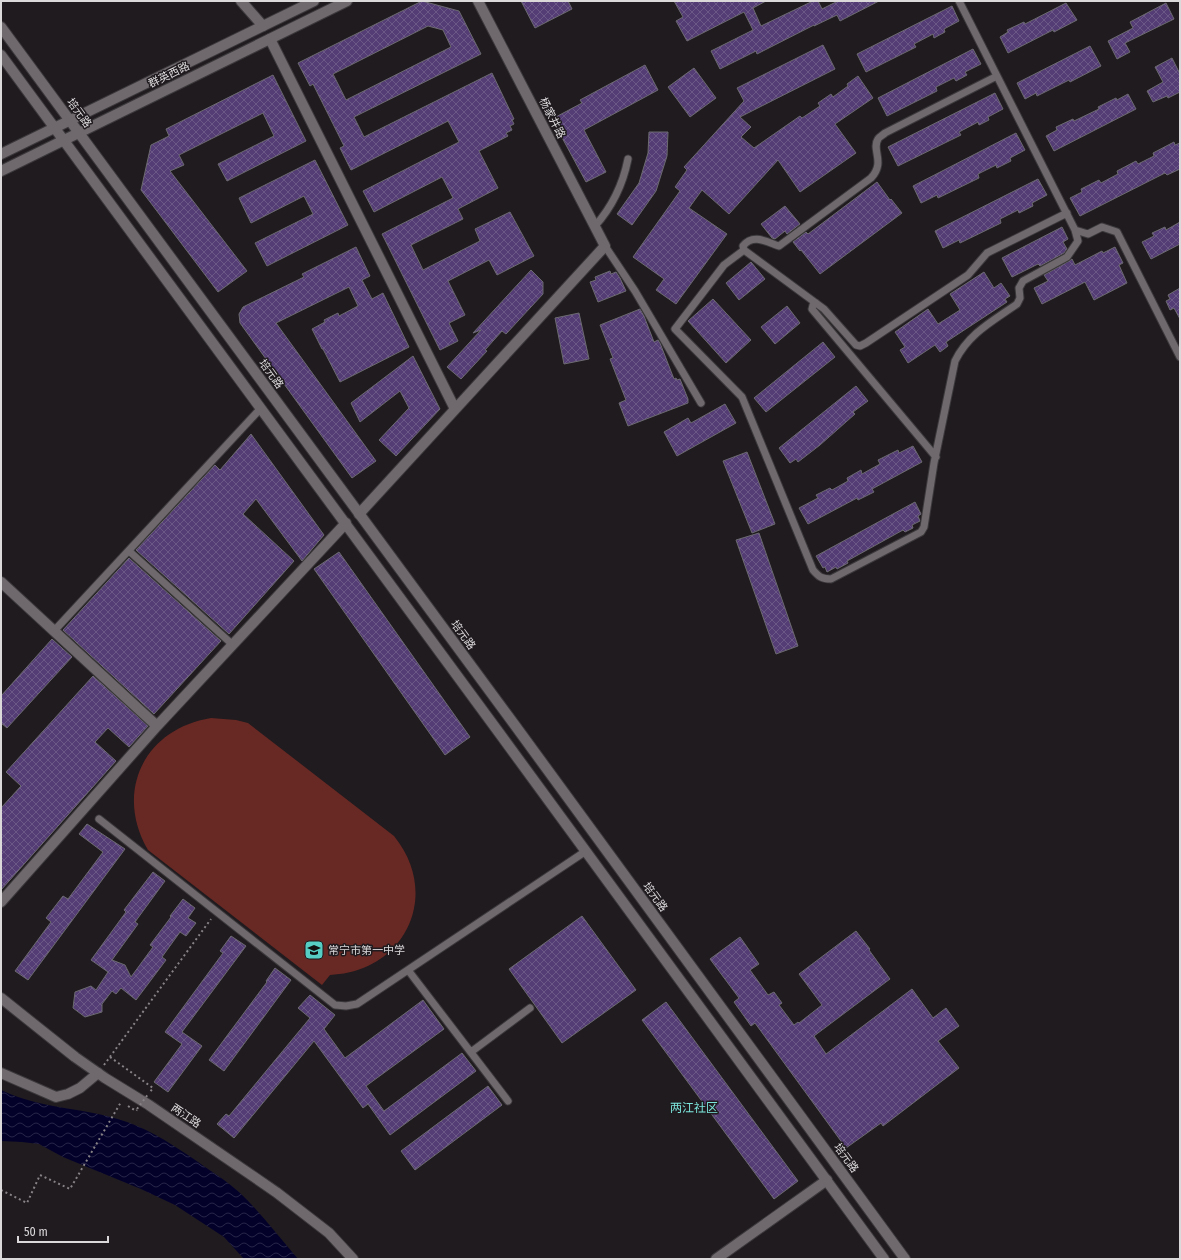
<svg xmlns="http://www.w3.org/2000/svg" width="1181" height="1260" font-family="'Fira Sans Condensed','Noto Sans SC',sans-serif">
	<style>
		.green { fill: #682823 }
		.water { fill: url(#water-waves) }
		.building { fill: url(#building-cross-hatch); stroke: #6c6a70; fill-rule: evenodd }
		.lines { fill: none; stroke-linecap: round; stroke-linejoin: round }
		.lane-casing { stroke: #3c393b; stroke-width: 9 }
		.street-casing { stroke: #3c393b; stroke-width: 12 }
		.secondary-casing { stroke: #3c393b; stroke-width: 12 }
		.path { stroke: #868285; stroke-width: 2; stroke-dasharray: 2 3; stroke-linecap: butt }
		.lane { stroke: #6f696e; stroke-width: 7 }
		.street { stroke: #6f696e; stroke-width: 10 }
		.secondary { stroke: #6f696e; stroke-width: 10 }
		.path-bridge { stroke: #868285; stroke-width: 2; stroke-dasharray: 2 3; stroke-linecap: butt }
		.labels { text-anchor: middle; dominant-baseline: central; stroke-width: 3; stroke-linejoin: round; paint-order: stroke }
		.street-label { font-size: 11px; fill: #dcd9db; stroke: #1f1b1f }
		.poi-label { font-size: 11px; fill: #dcd9db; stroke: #1f1b1f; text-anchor: start }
		.neighbourhood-label { font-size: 12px; fill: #7be5db; stroke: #1f1b1f }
	</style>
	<defs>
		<pattern id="water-waves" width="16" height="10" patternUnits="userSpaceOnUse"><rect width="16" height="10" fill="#03002a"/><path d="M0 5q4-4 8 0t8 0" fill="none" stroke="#272548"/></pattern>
		<pattern id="building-cross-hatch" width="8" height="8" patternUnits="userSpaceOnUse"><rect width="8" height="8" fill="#543d74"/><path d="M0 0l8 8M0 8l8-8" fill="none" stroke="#6c5887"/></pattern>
	</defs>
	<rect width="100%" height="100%" fill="#1f1b1f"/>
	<path class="green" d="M211,718l25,2 12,3 146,113c48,59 11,136 -64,139l-8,10 -174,-135c-34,-58 -4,-121 63,-132z"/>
	<path class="water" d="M1,1090c41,20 85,17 126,32 26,9 49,25 71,40 14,10 29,19 42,31 21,20 39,44 58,66h-54l-20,-22 -49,-32 -34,-16 -78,-32 -24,-13 -17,-2 -21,-1z"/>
	<path class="building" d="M422,1l37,10 22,43 -127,63 10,20 128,-64 22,46 -2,1 2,4 -4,2 2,4 -6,3 2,3 -29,15 19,37 -40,21 5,10 -52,26 12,25 57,-29 -5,-12 35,-17 24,44 -37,19 -8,-15 -41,21 17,34 -16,8 9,18 -18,9 -58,-116 71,-36 -11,-21 -68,35 -11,-21 96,-49 -11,-21 -97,49 -11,-22 4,-2 -31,-62 -3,2 -12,-23zM428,26l15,4 8,17 -105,53 -13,-26z
		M521,1h47l4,8 -37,19z
		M674,1h92l-13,7 8,18 52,-25h5l4,8 16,-8h41l-39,20 -3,-6 -23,11v-1l-57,29 -1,-3 -36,18 -9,-18 42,-21 -9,-18 -57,29 -11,-20 7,-4z
		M1066,3l11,17 -23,12 -1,-2 -45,23 -8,-16 8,-5 -1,-2 17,-8 1,2z
		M1166,3l8,16 -49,24 5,9 -13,7 -9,-18 25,-13 -3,-6z
		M952,6l7,15 -15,8 1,3 -11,6 -1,-4 -19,10 2,3 -50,25 -9,-18z
		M823,45l12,24 -95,48 11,10 -10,10 13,11 46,-32 2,2 18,-12 -2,-3 13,-9 2,3 15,-11 -1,-2 11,-8 15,22 -38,26 21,29 -56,39 -22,-32 -49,54 -27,-24 -13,18 38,26 -51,70 -20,-14 8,-11 -31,-22 47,-66 -5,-4 12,-17 -3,-3 60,-66 -7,-13z
		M1090,46l11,20 -31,16 -1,-2 -32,16 -1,-3 -11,6 -8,-16z
		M973,49l8,15 -16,8 2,3 -11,6 -2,-3 -18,9 1,4 -50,25 -9,-18z
		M1172,58l8,16v18l-12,6 -1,-2 -14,6 -6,-11 16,-9 -8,-15z
		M645,65l13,25 -74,40 22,42 -20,10 -34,-63 30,-16 -2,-3z
		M694,68l22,30 -26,19 -22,-30z
		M273,75l33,66 -79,40 -9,-17 56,-28 -11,-23 -84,42 5,10 -14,6 77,100 -29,21 -77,-102 10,-45 18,-9 -3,-7z
		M995,93l8,16 -15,8 1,3 -10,5 -1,-3 -19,10 2,3 -63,31 -10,-19z
		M1128,94l8,15 -82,42 -8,-15 11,-6 -1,-3 17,-8 1,2 25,-12 -1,-2 18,-9 1,2z
		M649,132h19l-1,24 -11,35 -24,34 -15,-11 22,-31 9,-30z
		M1016,133l9,17 -15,8 1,3 -14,7 -1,-3 -18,9 1,4 -41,20 -1,-3 -16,8 -8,-17z
		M1174,142l1,3 5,-2v26l-13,6 -2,-2 -85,43 -10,-18 12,-6 -1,-3 18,-9 2,3 17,-9 -1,-3 19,-10 2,3 16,-8 -1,-3z
		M315,160l33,65 -81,41 -12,-23 58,-29 -9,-18 -53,27 -12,-25z
		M1038,179l9,16 -15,8 1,3 -14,7 -1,-3 -18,9 1,4 -41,20 -1,-3 -16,8 -8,-17z
		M877,182l13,18 1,-1 11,14 -82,61 -19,-24 -1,1 -7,-9 13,-10 2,2z
		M785,206l15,18 -13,10 -2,-3 -10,8 -3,-1 -11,-14z
		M1180,222v22l-29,15 -9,-17 12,-6 -2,-3 13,-6 1,3z
		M1062,227l6,12 -5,3 4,7 -3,4 -24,13 -2,-2 -26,13 -10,-19z
		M356,247l14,29 -8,4 10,19 11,-6 26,54 -69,35 -17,-33h-1l-10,-20 13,-7 -1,-2 14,-7 1,3 19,-10 -9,-19 -73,36 100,138 -24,17 -112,-155 -1,-9 4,-7 61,-30 -2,-3z
		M1115,247l8,16 -4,2 8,18 -33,17 -9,-18 -43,22 -8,-16 14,-7 -4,-6 25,-14 3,-2 3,6 27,-14 1,2z
		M751,262l14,17 -26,21 -13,-17z
		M531,270l12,12v12l-37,40 -4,-3 -17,19 2,1 -26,28 -14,-12 34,-37 -8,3z
		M610,271l1,3 5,-2 4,6 6,13 -28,11 -8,-20 6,-2 -1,-3z
		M984,272l10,16 7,-5 9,13 -5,3 2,3 -61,40 2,4 -8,6 -5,-7 -27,18 -8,-13 5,-3 -10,-15 33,-23 10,15 22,-14 -10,-16z
		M1180,288v31l-6,-11 -4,2 -4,-9 4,-2 -2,-4z
		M713,299l38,41 -25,23 -38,-42z
		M787,306l13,17 -25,21 -14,-17z
		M640,309l4,7 10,26 4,-2 2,3 14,36 2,-1 1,2 3,-1 8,20v4l-60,23 -9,-23 7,-3 -16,-41 3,-1 -13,-33z
		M579,313l10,46 -25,5 -9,-46z
		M823,342l12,15 -69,55 -12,-14z
		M413,356l27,53 -44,47 -17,-16 30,-32 -9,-17 -40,31 -9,-19z
		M856,386l12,15 -15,11 2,2 -35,31 -22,17 -2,-3 -6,4 -11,-15z
		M725,404l11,19 -59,33 -13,-24 24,-14 3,5z
		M251,434l73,101 -22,26 -46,-62 -13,15 51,47 -65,73 -93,-84 79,-85 5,5z
		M913,446l9,16 -50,27 2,3 -16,8 -1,-2 -49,26 -9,-16 19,-10 -2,-3 14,-7 2,2 16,-9 -1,-3 14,-8 1,4 18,-10 -2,-4 20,-10 1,3z
		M747,452l28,72 -23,9 -29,-72z
		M915,502l6,12 -3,2 2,5 -8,4 1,3 -8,4 -2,-2 -56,31 1,2 -11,6 -1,-2 -9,5 -2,-5 -2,1 -7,-12z
		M759,533l39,113 -22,8 -40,-114z
		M339,552l131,185 -25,18 -131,-186z
		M129,558l92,83 -67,73 -91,-84z
		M52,639l20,18 -65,71 -6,-5v-27z
		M93,676l55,50 -19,21 -21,-19 -13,14 21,19 -115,129v-82l20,-22 -15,-14z
		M87,824l38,25 -97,131 -13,-9 36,-49 -5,-4 17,-22 5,3 35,-47 -24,-18z
		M153,872l12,9 -30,41 3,2 -26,36 13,5 6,12 22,-30 -3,-2 21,-28 -1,-1 13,-17 12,9 -7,10 8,5 -10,13 -6,-4 -18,25 4,3 -30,40 -15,-12 -5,6 -4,-3 -10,13v8l-17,5 -12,-9 2,-16 16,-6 5,4 12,-18 -17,-12 35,-48 -2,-2z
		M582,916l54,74 -74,53 -53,-74z
		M856,931l14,18 -1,1 21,29 -76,57 12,18 86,-65 21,29 13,-10 13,18 -21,15 21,27 -76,58 -2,-3 -35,25 -91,-125 -4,3 -17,-24 5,-4 -29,-39 30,-22 19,27 -9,6 18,25 6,-3 8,11 -3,2 15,20 4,-3 1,1 23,-18 -23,-31z
		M231,936l15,10 -64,86 20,14 -34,46 -14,-10 28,-38 -17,-12 58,-79 -3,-2z
		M275,968l16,12 -67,91 -15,-11 58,-78 -1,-1z
		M310,995l25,20 -11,14 21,29 78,-58 21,29 -78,57 18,25 78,-58 14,18 -86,64 -22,-31 -5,4 -49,-67 -80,97 -17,-14 9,-10 3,2 81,-98 -12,-10z
		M666,1002l132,179 -24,18 -132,-179z
		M488,1086l14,19 -87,65 -14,-19z"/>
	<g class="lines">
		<g class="lane-casing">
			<path id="lane" d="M959,1l116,229 13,4 14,-7 15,5 63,125
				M997,76l-112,57c-2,2 -6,4 -7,6 -7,11 8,23 -7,39l-92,68c-12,-4 -26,-13 -36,0l1,4 80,59 32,36 4,1 6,-3 102,-68 19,-22 80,-40
				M595,226c17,-19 28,-42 33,-67
				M605,246l30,45 66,112
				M744,250l-20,15 -49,64 67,68 71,173c6,7 9,9 18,9l90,-47 3,-5 10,-64 21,-102c14,-28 38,-40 62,-57l3,-6 -1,-10 4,-7 44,-24 11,-16 -3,-11
				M816,303l-3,2 -1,4 124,148
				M129,551l104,94
				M54,631l207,-223
				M99,819l236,186 11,1 11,-2 229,-153
				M408,970l100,131
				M471,1052l59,-44"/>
		</g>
		<g class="street-casing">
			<path id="street" d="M241,1l22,25
				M270,39l185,370
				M359,514l246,-268 -127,-245
				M1,582l156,144
				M1,902l156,-176 189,-203
				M1,1073l55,24 12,-3 12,-6 18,-15
				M716,1259l111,-79"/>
		</g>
		<g class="secondary-casing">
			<path id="secondary" d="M1,27l513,697 391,535
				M1,55l499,679 384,525
				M1,154l313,-153
				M1,171l346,-170
				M1,998l74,59 30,21 44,27 127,87 53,41 24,26"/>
		</g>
		<path class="path" d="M110,1057l43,31 -3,4
			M104,1065l107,-146
			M128,1106l8,5 1,-1
			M1,1190l26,13 13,-28 30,14 51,-87"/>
		<use href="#lane" class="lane"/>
		<use href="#street" class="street"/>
		<use href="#secondary" class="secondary"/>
		<path class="path-bridge" d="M137,1109l12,-16"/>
	</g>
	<defs>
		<g id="school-square" transform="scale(1)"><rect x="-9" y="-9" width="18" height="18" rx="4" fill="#56cec3" stroke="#1f1b1f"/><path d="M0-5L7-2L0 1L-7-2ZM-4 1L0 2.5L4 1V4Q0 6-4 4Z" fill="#111"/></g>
	</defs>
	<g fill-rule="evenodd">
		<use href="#school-square" x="314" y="950"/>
	</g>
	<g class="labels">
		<g class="street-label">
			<text transform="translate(169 75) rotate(-26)">群英西路</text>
			<text transform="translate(79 113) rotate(54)">培元路</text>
			<text transform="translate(552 118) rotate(63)">杨家井路</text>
			<text transform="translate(271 374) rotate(54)">培元路</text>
			<text transform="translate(463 635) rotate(54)">培元路</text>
			<text transform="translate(655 897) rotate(54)">培元路</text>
			<text transform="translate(186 1116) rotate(34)">两江路</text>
			<text transform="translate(846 1158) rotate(54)">培元路</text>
		</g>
		<g class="poi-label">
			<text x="328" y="950">常宁市第一中学</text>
		</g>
		<g class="neighbourhood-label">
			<text x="694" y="1108">两江社区</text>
		</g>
	</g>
	<rect width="1181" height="1260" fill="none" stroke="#dcd9db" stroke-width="4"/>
	<path d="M18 1236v6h90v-6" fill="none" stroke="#dcd9db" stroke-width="2"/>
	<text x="24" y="1236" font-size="12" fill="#dcd9db" stroke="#1f1b1f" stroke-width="3" paint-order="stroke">50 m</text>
</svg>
